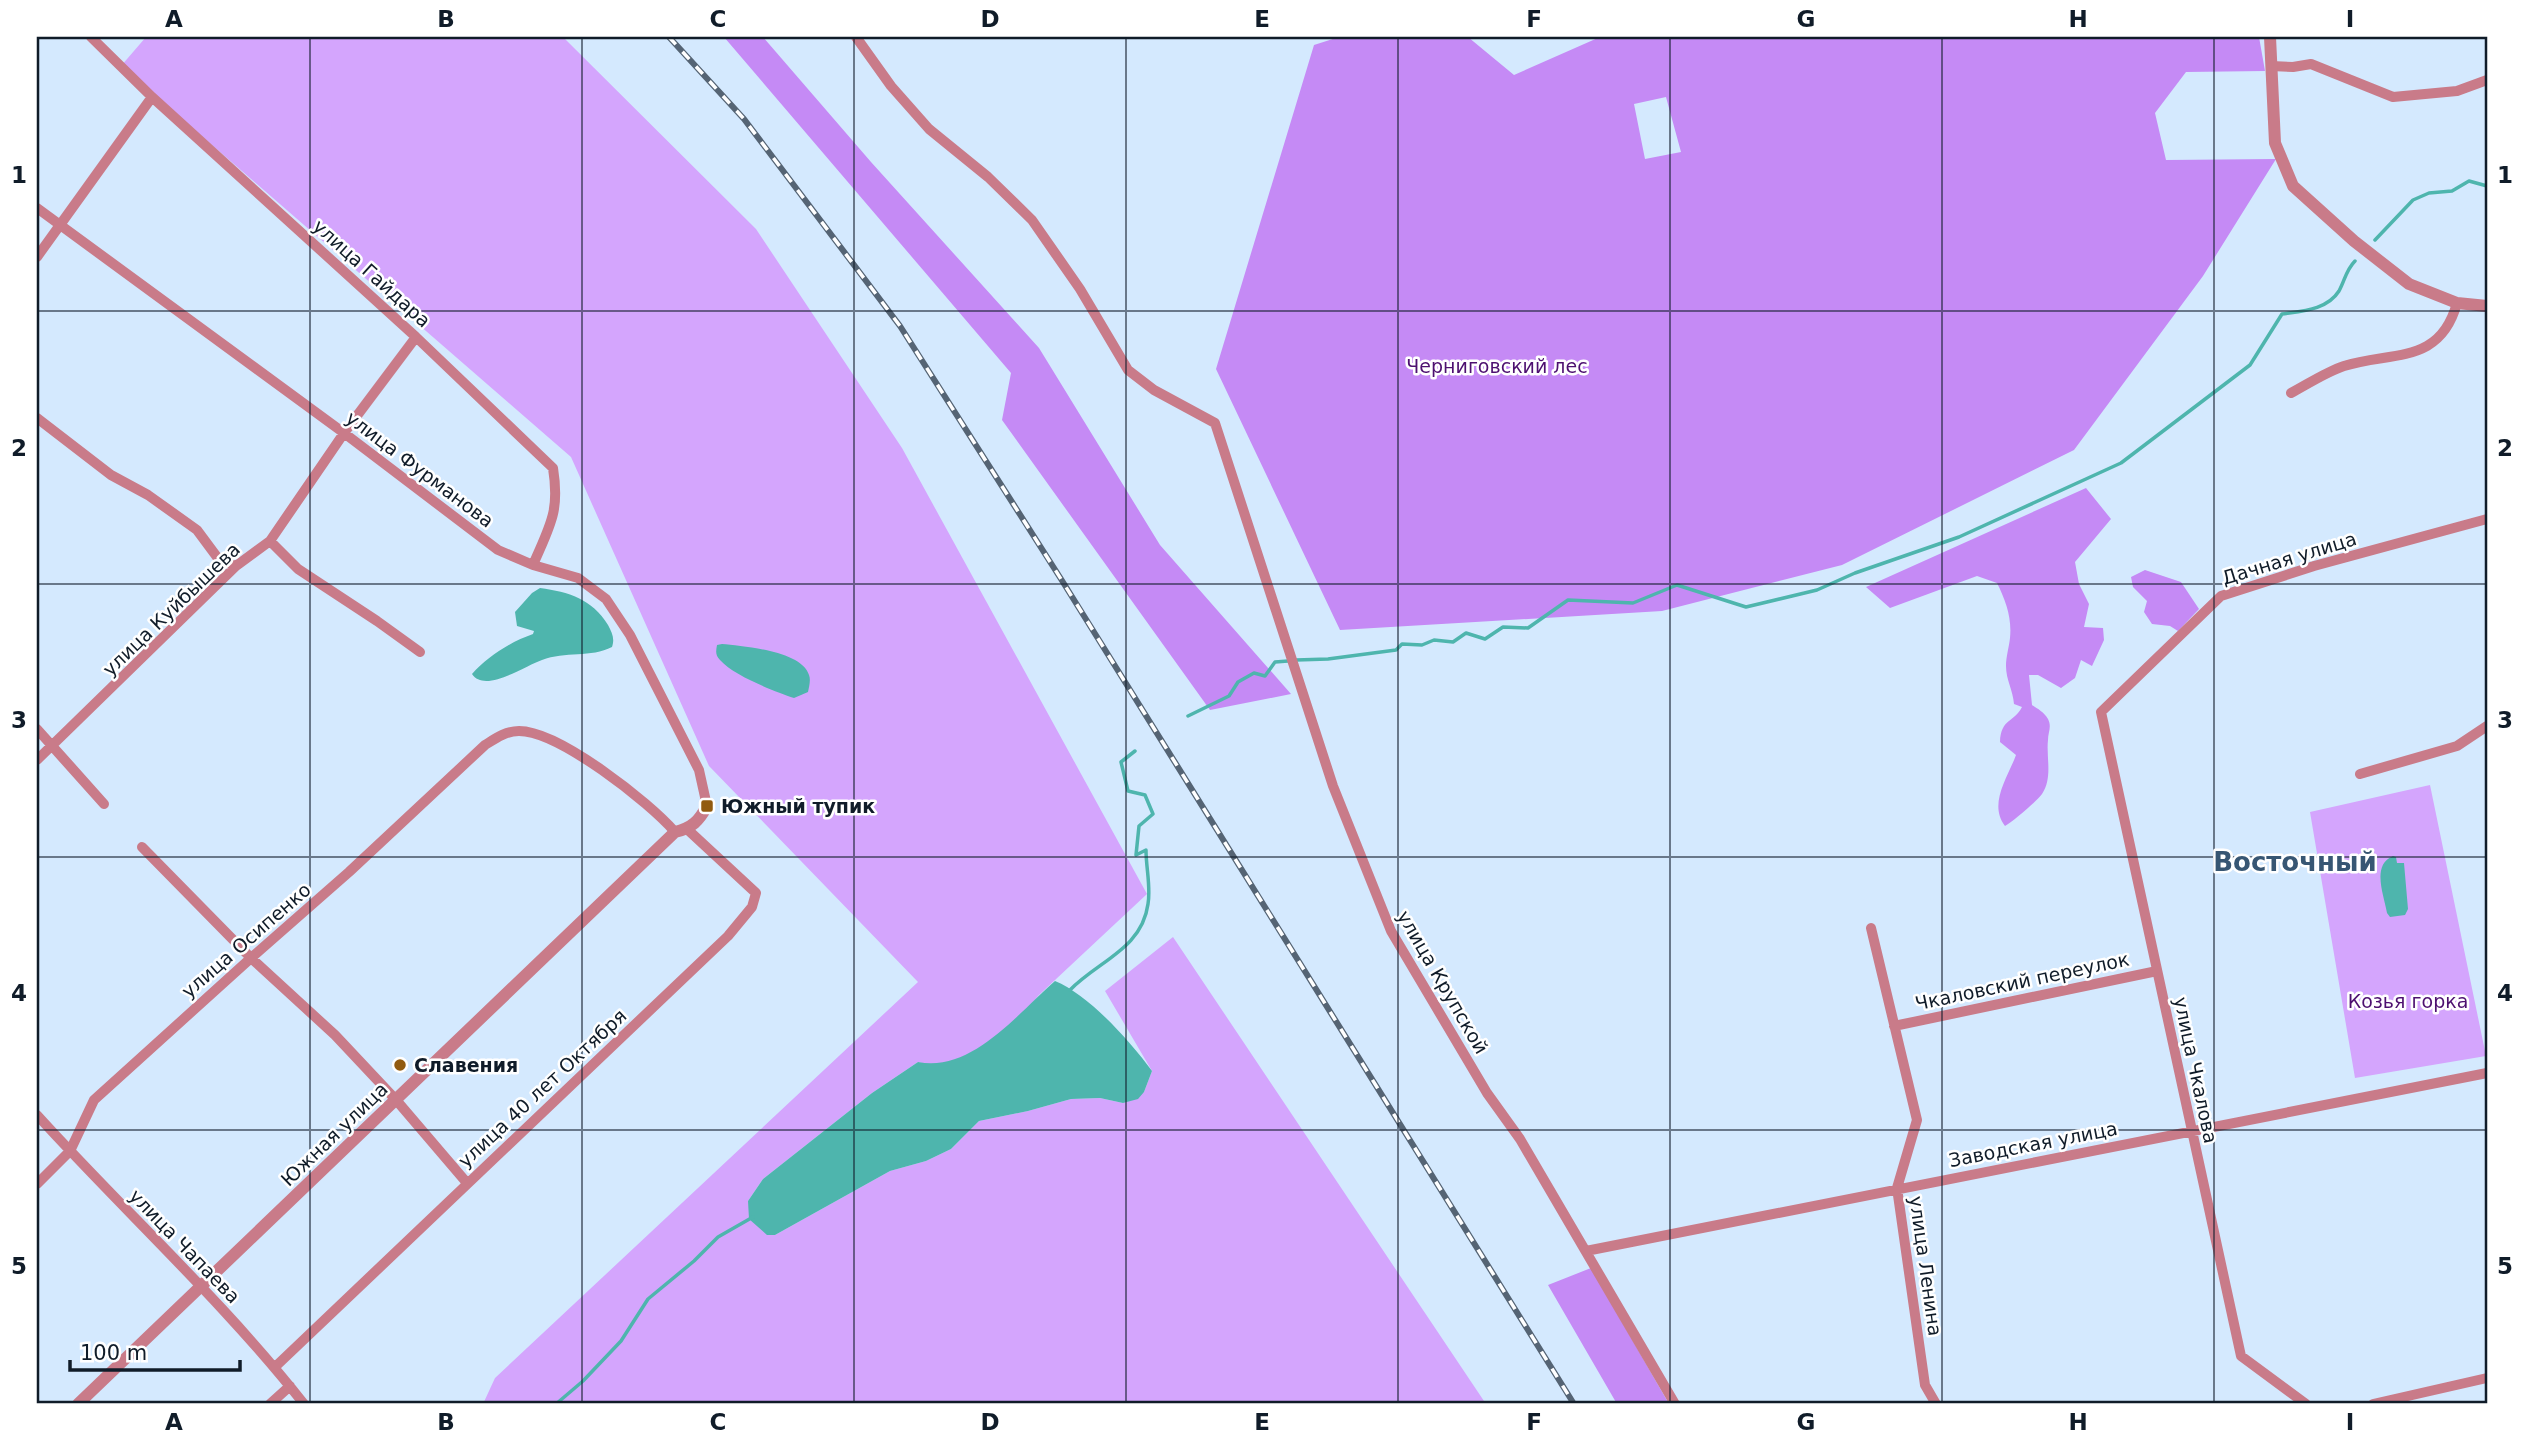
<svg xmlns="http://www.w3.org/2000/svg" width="2524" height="1441" font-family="'DejaVu Sans',sans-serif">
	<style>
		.green { fill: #d4a5fd }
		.forest { fill: #c58af5; fill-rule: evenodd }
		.water { fill: #4eb5ad }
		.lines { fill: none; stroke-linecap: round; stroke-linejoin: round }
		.stream { stroke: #4eb5ad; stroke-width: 3.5 }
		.minor { stroke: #c97b89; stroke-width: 10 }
		.tertiary { stroke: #c97b89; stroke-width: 12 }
		.rail-casing { stroke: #556474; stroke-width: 6 }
		.rail { stroke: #fff; stroke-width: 3.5; stroke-dasharray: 10; stroke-linecap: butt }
		.grid { fill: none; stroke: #101c29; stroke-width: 2; stroke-opacity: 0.55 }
		.poi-dot { fill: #915b10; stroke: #fff; stroke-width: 2.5 }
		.labels { text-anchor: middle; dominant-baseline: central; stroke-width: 5; stroke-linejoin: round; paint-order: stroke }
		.street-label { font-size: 19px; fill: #101c29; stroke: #fff }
		.park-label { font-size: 19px; fill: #4d1070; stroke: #fff }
		.poi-label { font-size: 19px; font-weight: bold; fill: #101c29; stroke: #fff; text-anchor: start }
		.district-label { font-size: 26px; font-weight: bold; fill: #375673; stroke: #fff }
		.neatline { fill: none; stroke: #101c29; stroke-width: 2.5 }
		.grid-label { font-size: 23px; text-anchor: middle; font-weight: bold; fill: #101c29 }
	</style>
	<rect width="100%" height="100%" fill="#d4e9fe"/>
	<path class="green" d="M146,37h417l193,192 146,219 245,446 -108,101c-23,28 -67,66 -104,70 -5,0 -12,-2 -17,-3l-46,31 -109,86 -15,22 27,34 115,-64 36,-10 25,-12 28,-28 49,-10 43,-12 29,-1 23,5 21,-11 8,-21 -47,-80 68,-54 313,467h-1003l12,-26 423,-396 -209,-216 -138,-309 -450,-391z
		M2430,785l56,271 -131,22 -45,-266z"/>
	<path class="forest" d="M724,37h39l108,125 168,186 121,197 131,149 -81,16 -208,-290 9,-47z
		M1339,37h129l46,38 86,-38h659l6,34 -79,1 -31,41 11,47 110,-1 -73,117 -129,174 -232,115 -180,46 -322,19 -124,-261 98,-324zM1666,97l15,55 -36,7 -11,-55z
		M2086,488l25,31 -36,43 4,22 10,20 -5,23 19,1 1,12 -12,26 -11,-6 -6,18 -14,10 -23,-13h-9l3,30c6,4 12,7 16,14 4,8 0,13 0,21 -2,17 5,38 -6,54 -5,7 -28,27 -37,32 -17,-22 3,-49 11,-71l-16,-13c1,-24 14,-19 22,-35l-8,-3c-1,-14 -8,-24 -8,-38 0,-9 3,-19 4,-28 2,-20 -4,-37 -13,-55l-20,-7 -87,32 -24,-21z
		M2145,570l36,12 18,27 -21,22 -8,-5 -18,-2 -8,-12 3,-11 -14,-14 -2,-10z
		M1591,1268l78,136h-52l-69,-119z"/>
	<path class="water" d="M540,588c29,4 52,11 68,37 4,8 7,13 4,22 -21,11 -47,4 -70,13 -16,5 -57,34 -70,14 15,-17 38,-32 61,-40l1,-3 -17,-5 -2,-14 17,-19z
		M722,644c21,2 80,7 87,31 2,5 0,12 -1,17l-14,6c-20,-7 -60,-22 -74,-38 -5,-5 -4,-9 -3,-15z
		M2393,856l3,1 1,6h7l4,46 -3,6 -15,2 -3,-4c-3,-18 -16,-48 6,-57z
		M1055,981c34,14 75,60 97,90l-8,21 -6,7 -15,4 -23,-5 -29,1 -43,12 -49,10 -28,28 -25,12 -36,10 -115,64h-8l-18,-16 -1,-18 15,-22 109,-86 46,-31c54,11 101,-50 137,-81z"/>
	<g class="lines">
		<path class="stream" d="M2375,240l38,-40 16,-7 23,-2 17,-10 18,5
			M1296,660l32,-1 68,-9 6,-6 20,1 12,-5 19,2 13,-9 19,6 18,-12 25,1 40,-28 65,3 44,-18 69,22 71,-17 38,-17 104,-36 162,-74 129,-98 32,-51c20,-3 45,-4 57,-23 6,-11 7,-21 16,-30
			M1188,716l41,-20 9,-14 16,-9 11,3 10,-14 13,-1
			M1070,990c28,-29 72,-41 78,-86 3,-17 -2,-36 -2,-54l-10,5 3,-29 14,-12 -8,-19 -17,-4 -7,-29 14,-11
			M556,1404l27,-23 38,-40 27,-42 46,-38 24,-24 35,-20"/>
		<path class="minor" d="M91,37l61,60 264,240 137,131c7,44 -3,57 -20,97
			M856,37l35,49 38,43 59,48 44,43 48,69 48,81 26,20 61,33 118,363 58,145 96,162 33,46 155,265
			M2271,66l22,1 18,-3 82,33 64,-6 30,-11
			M37,208l307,225 154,117 35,15 45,13 28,21 24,36 69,135 8,36
			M37,257l115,-160
			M2291,393c17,-9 35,-21 53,-27 48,-15 96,-1 113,-63
			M37,418l74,57 37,20 49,35 23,31 16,5
			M270,541l28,28 79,52 43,31
			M37,729l67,75
			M37,760l199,-194 34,-25 74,-108 72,-96
			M2360,774l97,-28 30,-20
			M142,847l109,111 84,77 62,66 70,82
			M1871,928l46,192 -20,68 28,197 11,19
			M1894,1026l263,-55
			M37,1115c88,97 186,186 267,289
			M37,1184l33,-33 24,-51 157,-142 98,-86 136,-127c11,-7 21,-14 34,-14 40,0 130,71 156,101
			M1586,1251l901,-178
			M275,1367l453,-431 24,-29 4,-14 -69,-64
			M270,1404l20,-18
			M2306,1404l-65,-48 -140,-644 120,-116 93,-30 173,-47
			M2373,1404l114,-26"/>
		<path class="tertiary" d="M2270,37l5,106 18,43 61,55 55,43 48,19 30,3
			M78,1404l597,-572c17,-4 24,-11 32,-26"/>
		<g class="rail-casing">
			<path id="rail" d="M669,37l75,82 156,207 161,253 513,825"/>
		</g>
		<use href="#rail" class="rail"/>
	</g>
	<path class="grid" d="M310,37v1367M582,37v1367M854,37v1367M1126,37v1367M1398,37v1367M1670,37v1367M1942,37v1367M2214,37v1367M37,311h2450M37,584h2450M37,857h2450M37,1130h2450"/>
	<g class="poi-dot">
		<rect x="700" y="799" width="14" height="14" rx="3.5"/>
		<circle cx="400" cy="1065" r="7"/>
	</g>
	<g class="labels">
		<g class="street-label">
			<text transform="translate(372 273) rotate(42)">улица Гайдара</text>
			<text transform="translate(420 469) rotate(37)">улица Фурманова</text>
			<text transform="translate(2289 558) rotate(-17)">Дачная улица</text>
			<text transform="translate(171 609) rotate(-44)">улица Куйбышева</text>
			<text transform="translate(246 940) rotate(-41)">улица Осипенко</text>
			<text transform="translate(2022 981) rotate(-12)">Чкаловский переулок</text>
			<text transform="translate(1443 982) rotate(60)">улица Крупской</text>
			<text transform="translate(2196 1070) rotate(78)">улица Чкалова</text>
			<text transform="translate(542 1088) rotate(-43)">улица 40 лет Октября</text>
			<text transform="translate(334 1134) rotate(-44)">Южная улица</text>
			<text transform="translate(2033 1144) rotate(-11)">Заводская улица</text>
			<text transform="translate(185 1246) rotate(46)">улица Чапаева</text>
			<text transform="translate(1926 1266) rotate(82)">улица Ленина</text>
		</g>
		<g class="park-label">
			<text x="1497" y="366">Черниговский лес</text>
			<text x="2408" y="1001">Козья горка</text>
		</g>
		<g class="poi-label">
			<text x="721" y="806">Южный тупик</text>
			<text x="414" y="1065">Славения</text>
		</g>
		<g class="district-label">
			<text x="2295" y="862">Восточный</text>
		</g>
	</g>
	<rect width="2524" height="1441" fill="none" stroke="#ffffff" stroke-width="77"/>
	<path d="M70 1360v10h170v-10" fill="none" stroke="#101c29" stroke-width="3.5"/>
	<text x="80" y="1360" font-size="21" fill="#101c29" stroke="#ffffff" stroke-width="5" paint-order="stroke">100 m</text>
	<rect x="38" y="38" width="2448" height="1364" class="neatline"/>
	<g class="grid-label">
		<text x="174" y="27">A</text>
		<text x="446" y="27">B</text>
		<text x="718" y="27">C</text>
		<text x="990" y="27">D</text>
		<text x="1262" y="27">E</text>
		<text x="1534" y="27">F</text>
		<text x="1806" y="27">G</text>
		<text x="2078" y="27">H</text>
		<text x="2350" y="27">I</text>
		<text x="19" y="183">1</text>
		<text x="2505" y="183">1</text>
		<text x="19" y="456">2</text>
		<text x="2505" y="456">2</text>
		<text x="19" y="728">3</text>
		<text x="2505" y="728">3</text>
		<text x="19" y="1001">4</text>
		<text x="2505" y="1001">4</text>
		<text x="19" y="1274">5</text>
		<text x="2505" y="1274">5</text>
		<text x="174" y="1430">A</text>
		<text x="446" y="1430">B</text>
		<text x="718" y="1430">C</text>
		<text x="990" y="1430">D</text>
		<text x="1262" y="1430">E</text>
		<text x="1534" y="1430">F</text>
		<text x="1806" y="1430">G</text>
		<text x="2078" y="1430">H</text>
		<text x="2350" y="1430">I</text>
	</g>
</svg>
